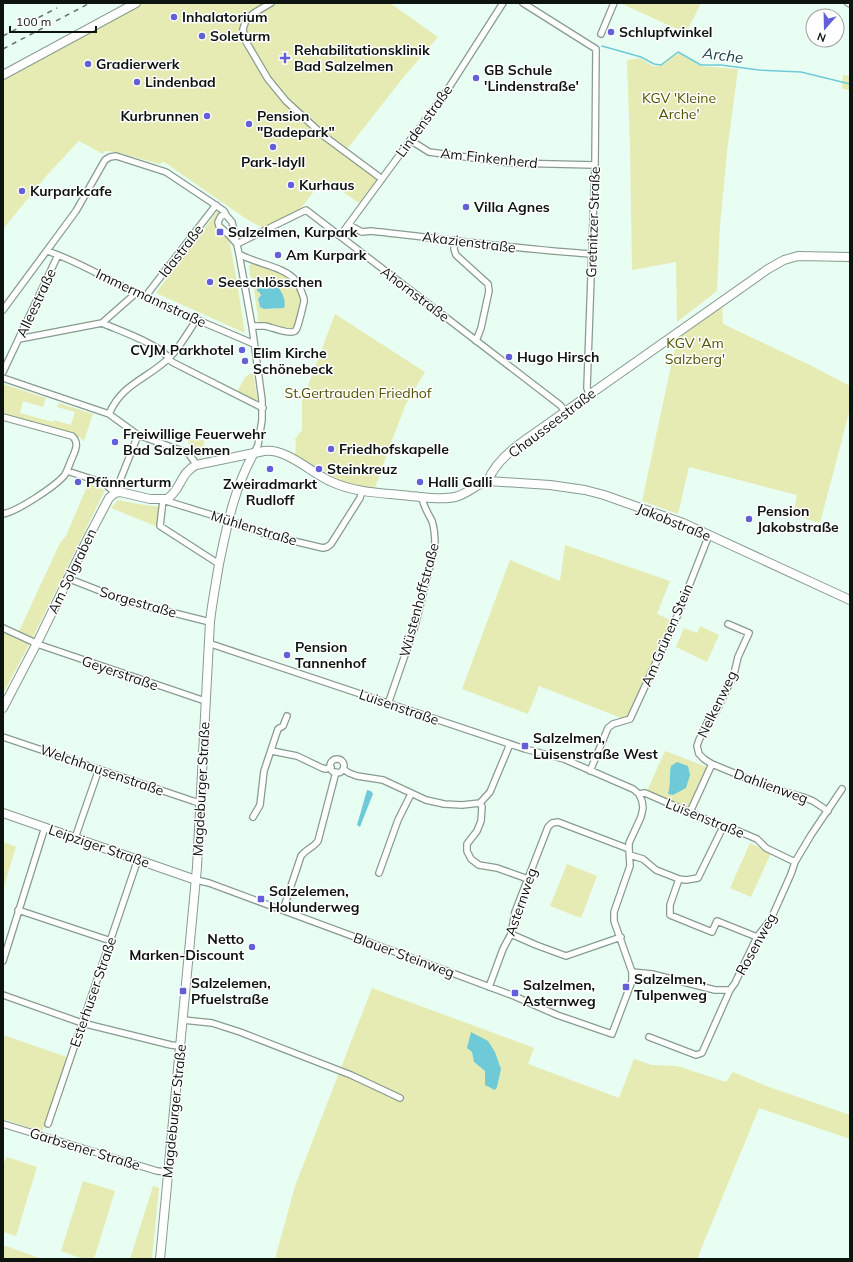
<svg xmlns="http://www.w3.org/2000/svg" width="853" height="1262" font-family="Mulish,sans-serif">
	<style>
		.green { fill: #e5ebb2; fill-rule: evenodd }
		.water { fill: #6fcad8 }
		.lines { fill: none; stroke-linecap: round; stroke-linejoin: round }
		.stream { stroke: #6fcad8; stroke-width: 1.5 }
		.street-casing { stroke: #879b8f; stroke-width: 8 }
		.secondary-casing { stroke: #879b8f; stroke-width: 10 }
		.street { stroke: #fff; stroke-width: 5.5 }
		.secondary { stroke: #fff; stroke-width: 8 }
		.rail { stroke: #65726b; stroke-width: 1.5; stroke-dasharray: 5 5; stroke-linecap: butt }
		.poi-dot { fill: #625fd8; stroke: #fff; stroke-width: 1.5 }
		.labels { text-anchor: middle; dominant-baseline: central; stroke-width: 3; stroke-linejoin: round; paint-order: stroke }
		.poi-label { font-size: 14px; font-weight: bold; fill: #0d1410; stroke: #fff; text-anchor: start }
		.park-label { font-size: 14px; fill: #4f5300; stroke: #fff }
		.street-label { font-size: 14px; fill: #0d1410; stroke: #fff }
		.water-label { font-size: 15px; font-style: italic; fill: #0c383e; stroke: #fff }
	</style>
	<rect width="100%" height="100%" fill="#e9fef2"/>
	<path class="green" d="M143,3h247l48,34 -36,42 -57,73 34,25 -19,27 -36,-26 -29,38 -30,13 -17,-9 -84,-58 -5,2 -43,-12 -11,-1 -2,3 -24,-13 -31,33 -45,55v-150z
		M623,3h78l-15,30 -64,-29z
		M678,53l23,13 37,3 -11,83 -7,74 -3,65 -40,31 -1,-60 -44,8 -2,-123 -3,-87 13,-2 13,8h7z
		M843,75l7,1v14l-8,-1z
		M219,209l2,1c-15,24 5,17 9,34 6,29 10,59 15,89l-89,-40z
		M253,262c20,7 46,14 49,39 1,6 -5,20 -6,27l-7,3 -23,-6 -1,-2 -8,-2 1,-4 -6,-39 -2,-2 -1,-10zM270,280l12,13 -5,16c-6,-1 -15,3 -18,-5 -2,-3 -1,-6 2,-9l-2,-3 3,-9z
		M722,305l1,19 89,42 38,20v23l-30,114 -27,-8 4,-20 -108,-28 -11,47 -36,-13 35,-163z
		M335,314l90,58 -19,32 -17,44 -14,40 -30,-5 -50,-28 1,-12 -1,-4 7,-9v-29z
		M253,373l6,34 -23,-14 10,-17z
		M3,384l43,14 -3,9 -20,-6 -3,12 33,9 1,-2 17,5 4,-13 -18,-5 2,-4 34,11 -9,27 -5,-4 -8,-4 -68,-18z
		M188,440h16l-1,18c-8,-5 -14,-9 -15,-18z
		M88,484l17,6 -71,145 -31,59v-63l12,4 6,-8 39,-84 6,-7z
		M118,500l20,4 24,3 -2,21 -49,-20z
		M565,545l105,36 -13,33 16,7 -45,97 -4,1 -85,-33 -11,28 -66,-25 48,-129 50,21z
		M700,626l19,9 -12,27 -31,-15 8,-19 13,5z
		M665,751l42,16 -18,43 -42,-19z
		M3,842l13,5 -13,42z
		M750,843l21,10 -20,44 -21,-9z
		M567,864l30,12 -16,42 -31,-12z
		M372,988l162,60 -6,16 91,34 15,-39 18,6 25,1 49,16 7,-10 36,15 81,28v24l-91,-31 -62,151h-422l20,-73zM472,1052l25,35 -12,-16 -11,-9z
		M3,1035l64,22 -25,75 -39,-13z
		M7,1157l30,10 -21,69 -13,-4v-68z
		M83,1181l32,10 -21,68h-11l-22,-8z
		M153,1186l6,2 -7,71h-22z
		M3,1245l39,14h-39z"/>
	<path class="water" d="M270,280l6,2c4,9 11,16 8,26l-20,1 -4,-2 -2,-8 3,-4 -2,-3 -2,-1v-6l2,-2z
		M677,762l11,4 2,9 -4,13 -13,7 -5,-1c3,-9 1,-19 3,-28z
		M367,790l4,1 2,3 -13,33 -3,-2z
		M471,1032l17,9 7,11 6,17 -4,18 -2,3 -10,-5v-14l-11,-9 -2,-10 -5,-4z"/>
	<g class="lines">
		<path class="stream" d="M602,46l39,11 13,7 7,1 17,-13 23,13h20l38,5 42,2 49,12"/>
		<g class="street-casing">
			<path id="street" d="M271,3l-17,10 -8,7 -3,9 2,11 23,39 18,22 38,35 58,43
				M523,3l73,46 -1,116 -8,223 2,6
				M848,3l2,1
				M601,34l13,-31
				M410,140l19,12 81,11 85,2
				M349,225l13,7 9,-1c74,8 147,18 221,23
				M340,236l108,-147 55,-86
				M455,240l-1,9 2,6 32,29 1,7 -8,37 -5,13
				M237,244l69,-34 254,195 5,6
				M237,244l-8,-9 -10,-9 -1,-4 3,-6 5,-1 6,7 7,32 13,72 10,74v20l-4,25 -4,8
				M47,251c31,10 59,28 89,42 39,18 79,34 118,51
				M239,254c15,9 47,13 57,27 4,5 6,12 8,18v3c-2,7 -5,23 -8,28 -4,6 -25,-3 -31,-4 -5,0 -9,0 -13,0
				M145,297l71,-92
				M3,310l73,-99 29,-51 5,-3 6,-1 50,16 45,30 13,9 2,4
				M102,323c18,8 61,22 70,39l91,46
				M19,339l83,-16 34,-30
				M3,372l55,-117
				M3,378l106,36 29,21 50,18 6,8 2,4
				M109,414c13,-31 39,-35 61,-57 10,-10 18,-25 27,-38
				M3,417l69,19c7,6 4,13 1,20 -3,6 -5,14 -9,20 -10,11 -46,35 -61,38
				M67,471l37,12 11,10 23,-58
				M219,564l-59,-38 3,-26 65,20 40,15 55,13 4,-1 4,-3 29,-46 2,-7
				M67,578l59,23 84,21
				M3,628l37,17 165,56
				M208,643l317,106 39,10 69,30 6,5 6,-1 78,34 8,1 26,11 9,9 29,14
				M388,704l27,-78 20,-80c0,-9 0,-16 -3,-25 -4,-8 -9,-15 -10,-24
				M3,737l190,64 7,2
				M272,751l25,5 25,12 4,1 5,-2
				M330 766a7 7 0 1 1 14 0a7 7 0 1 1-14 0Z
				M712,764l56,23 35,10 10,4 15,10
				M343,769l6,4 8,3 26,4 43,20 18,4 18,1 18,-2 10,-11 20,-48
				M590,771l18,-43 5,-4 17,-5 46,-100 33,-84
				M480,803l2,4 -1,14 -4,10 -10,13v7l4,8 8,6 18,3 31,11
				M690,812l22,-48 -8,-5 -5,-5 -2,-8 2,-6 9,-19 8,-9 18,-38 4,-17 11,-24 -21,-9
				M253,817l7,-12 4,-34 14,-42 5,-3 4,-10
				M723,827l-25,51 -12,2 -7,-1 -9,26v10l42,17 5,-11 40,16
				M75,838l24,-69
				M630,855l13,4 13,11 23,9
				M379,873l19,-53 13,-26
				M196,880l13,3 235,87 70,26 43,19 55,19 20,-53v-9l-18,-51v-9l16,-46 -1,-17v-6l12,-26 2,-9 -1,-7 -3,-7
				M18,910l93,31
				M283,910l18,-54c5,-7 12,-8 17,-15l18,-69
				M511,934l25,11 30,11 55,-19
				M3,961l42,-134
				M632,972l20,2 63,16h15
				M489,987l14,-38 8,-15 4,-22 33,-85 4,-4 6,-1 71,27
				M3,995l79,28 89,22 9,1
				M183,1020l29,3 28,9 111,43 49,23
				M649,1037l47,18 6,-2 28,-63 5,-7 22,-46 14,-18 20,-45 4,-12 16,-27 31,-46
				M3,1124l154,47 11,1
				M48,1124l90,-265"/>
		</g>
		<g class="secondary-casing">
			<path id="secondary" d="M3,75l133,-72
				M488,481c6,-17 23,-31 37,-41l243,-171 16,-9 14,-4 52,1
				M3,708l36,-69 49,-101 21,-40 6,-5 5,-1 30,7h17c14,-9 13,-26 29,-34l68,-14c23,-3 47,22 68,31 24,11 52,11 78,14 14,1 31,4 45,1 13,-3 21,-13 33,-16l62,4 35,5 19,5 79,28 167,77
				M3,813l193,67
				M160,1259l37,-392 13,-245c2,-19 6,-39 9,-58 8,-38 15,-76 35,-111"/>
		</g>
		<use href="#street" class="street"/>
		<use href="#secondary" class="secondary"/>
		<path class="rail" d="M3,36l54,-28
			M3,49l87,-46"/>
	</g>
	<g class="poi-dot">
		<circle cx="174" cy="17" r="4"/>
		<circle cx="611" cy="32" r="4"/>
		<circle cx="202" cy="36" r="4"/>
		<path d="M283 52h4v4h4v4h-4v4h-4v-4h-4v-4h4z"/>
		<circle cx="88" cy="64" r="4"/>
		<circle cx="476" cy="78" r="4"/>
		<circle cx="137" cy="82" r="4"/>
		<circle cx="207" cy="116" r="4"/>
		<circle cx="249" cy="124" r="4"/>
		<circle cx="273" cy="147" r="4"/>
		<circle cx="291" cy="185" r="4"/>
		<circle cx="22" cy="191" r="4"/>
		<circle cx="466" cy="207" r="4"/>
		<rect x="216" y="228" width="8" height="8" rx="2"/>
		<circle cx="278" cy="255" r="4"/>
		<circle cx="210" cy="282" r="4"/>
		<circle cx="242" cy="350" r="4"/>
		<circle cx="509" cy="357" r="4"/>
		<circle cx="245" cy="361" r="4"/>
		<circle cx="115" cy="442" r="4"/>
		<circle cx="331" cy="449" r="4"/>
		<circle cx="270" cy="469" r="4"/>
		<circle cx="319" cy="469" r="4"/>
		<circle cx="78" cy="482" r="4"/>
		<circle cx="420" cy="482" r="4"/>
		<circle cx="749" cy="519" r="4"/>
		<circle cx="287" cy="655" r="4"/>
		<rect x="521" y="742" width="8" height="8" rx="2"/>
		<rect x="257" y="895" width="8" height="8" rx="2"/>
		<circle cx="252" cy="947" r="4"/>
		<rect x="622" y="983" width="8" height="8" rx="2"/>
		<rect x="179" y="987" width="8" height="8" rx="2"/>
		<rect x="511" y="989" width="8" height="8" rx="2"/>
	</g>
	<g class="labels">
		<g class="poi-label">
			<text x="182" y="17">Inhalatorium</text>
			<text x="619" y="32">Schlupfwinkel</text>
			<text x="210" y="36">Soleturm</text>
			<text x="294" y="50">Rehabilitationsklinik<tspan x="294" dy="16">Bad Salzelmen</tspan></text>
			<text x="96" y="64">Gradierwerk</text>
			<text x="484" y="70">GB Schule<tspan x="484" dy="16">'Lindenstraße'</tspan></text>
			<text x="145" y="82">Lindenbad</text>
			<text x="199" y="116" text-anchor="end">Kurbrunnen</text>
			<text x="257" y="116">Pension<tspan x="257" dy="16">"Badepark"</tspan></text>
			<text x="273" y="162" text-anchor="middle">Park-Idyll</text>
			<text x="299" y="185">Kurhaus</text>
			<text x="30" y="191">Kurparkcafe</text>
			<text x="474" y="207">Villa Agnes</text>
			<text x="228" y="232">Salzelmen, Kurpark</text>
			<text x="286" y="255">Am Kurpark</text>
			<text x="218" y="282">Seeschlösschen</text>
			<text x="234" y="350" text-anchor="end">CVJM Parkhotel</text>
			<text x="253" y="353">Elim Kirche<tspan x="253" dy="16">Schönebeck</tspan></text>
			<text x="517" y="357">Hugo Hirsch</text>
			<text x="123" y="434">Freiwillige Feuerwehr<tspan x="123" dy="16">Bad Salzelemen</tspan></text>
			<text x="339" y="449">Friedhofskapelle</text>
			<text x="327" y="469">Steinkreuz</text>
			<text x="86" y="482">Pfännerturm</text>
			<text x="428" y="482">Halli Galli</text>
			<text x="270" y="484" text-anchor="middle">Zweiradmarkt<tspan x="270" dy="16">Rudloff</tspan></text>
			<text x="757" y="511">Pension<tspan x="757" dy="16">Jakobstraße</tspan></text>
			<text x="295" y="647">Pension<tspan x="295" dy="16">Tannenhof</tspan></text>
			<text x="533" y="738">Salzelmen,<tspan x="533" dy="16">Luisenstraße West</tspan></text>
			<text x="269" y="891">Salzelemen,<tspan x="269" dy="16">Holunderweg</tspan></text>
			<text x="244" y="939" text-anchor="end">Netto<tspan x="244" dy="16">Marken-Discount</tspan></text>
			<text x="634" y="979">Salzelmen,<tspan x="634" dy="16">Tulpenweg</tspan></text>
			<text x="191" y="983">Salzelemen,<tspan x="191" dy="16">Pfuelstraße</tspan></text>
			<text x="523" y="985">Salzelmen,<tspan x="523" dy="16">Asternweg</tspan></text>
		</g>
		<g class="park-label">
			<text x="679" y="98">KGV 'Kleine<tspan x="679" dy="16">Arche'</tspan></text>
			<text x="695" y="343">KGV 'Am<tspan x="695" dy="16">Salzberg'</tspan></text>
			<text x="358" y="393">St.Gertrauden Friedhof</text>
		</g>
		<g class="street-label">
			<text transform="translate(424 121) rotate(-54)">Lindenstraße</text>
			<text transform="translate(489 158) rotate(6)">Am Finkenherd</text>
			<text transform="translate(593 222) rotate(-88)">Gretnitzer Straße</text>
			<text transform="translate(469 242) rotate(7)">Akazienstraße</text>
			<text transform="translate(181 251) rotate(-52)">Idastraße</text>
			<text transform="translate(415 294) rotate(37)">Ahornstraße</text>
			<text transform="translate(151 298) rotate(25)">Immermannstraße</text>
			<text transform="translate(36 303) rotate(-65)">Alleestraße</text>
			<text transform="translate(552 423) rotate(-37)">Chausseestraße</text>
			<text transform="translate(674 522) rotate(22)">Jakobstraße</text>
			<text transform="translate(254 528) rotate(17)">Mühlenstraße</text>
			<text transform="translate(72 571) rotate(-64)">Am Solgraben</text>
			<text transform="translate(419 600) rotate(-75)">Wüstenhoffstraße</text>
			<text transform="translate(138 602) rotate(16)">Sorgestraße</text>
			<text transform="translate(667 635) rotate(-67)">Am Grünen Stein</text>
			<text transform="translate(120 673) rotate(19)">Geyerstraße</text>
			<text transform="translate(717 704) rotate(-64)">Nelkenweg</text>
			<text transform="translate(399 707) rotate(19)">Luisenstraße</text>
			<text transform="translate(102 770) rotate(19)">Welchhausenstraße</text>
			<text transform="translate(771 786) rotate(20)">Dahlienweg</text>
			<text transform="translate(201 789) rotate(-87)">Magdeburger Straße</text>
			<text transform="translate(705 818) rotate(22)">Luisenstraße</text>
			<text transform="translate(99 846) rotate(19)">Leipziger Straße</text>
			<text transform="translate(521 902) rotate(-71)">Asternweg</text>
			<text transform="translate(756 944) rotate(-61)">Rosenweg</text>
			<text transform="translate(404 955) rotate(20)">Blauer Steinweg</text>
			<text transform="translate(93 992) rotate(-71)">Esterhuser Straße</text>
			<text transform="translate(174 1111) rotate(-84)">Magdeburger Straße</text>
			<text transform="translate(85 1149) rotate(17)">Garbsener Straße</text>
		</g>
		<g class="water-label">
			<text transform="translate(723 55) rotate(7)">Arche</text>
		</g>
	</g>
	<rect width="853" height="1262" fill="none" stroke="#0d1410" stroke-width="8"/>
	<g transform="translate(825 28) rotate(200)"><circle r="19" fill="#ffffff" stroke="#9ea19f"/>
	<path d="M0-3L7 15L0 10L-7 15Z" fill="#625fd8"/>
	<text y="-6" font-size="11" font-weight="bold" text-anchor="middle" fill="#0d1410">N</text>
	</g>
	<path d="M10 26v6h86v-6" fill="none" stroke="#0d1410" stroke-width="2"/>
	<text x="16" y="26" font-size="12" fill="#0d1410" stroke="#ffffff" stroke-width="3" paint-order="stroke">100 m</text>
</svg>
